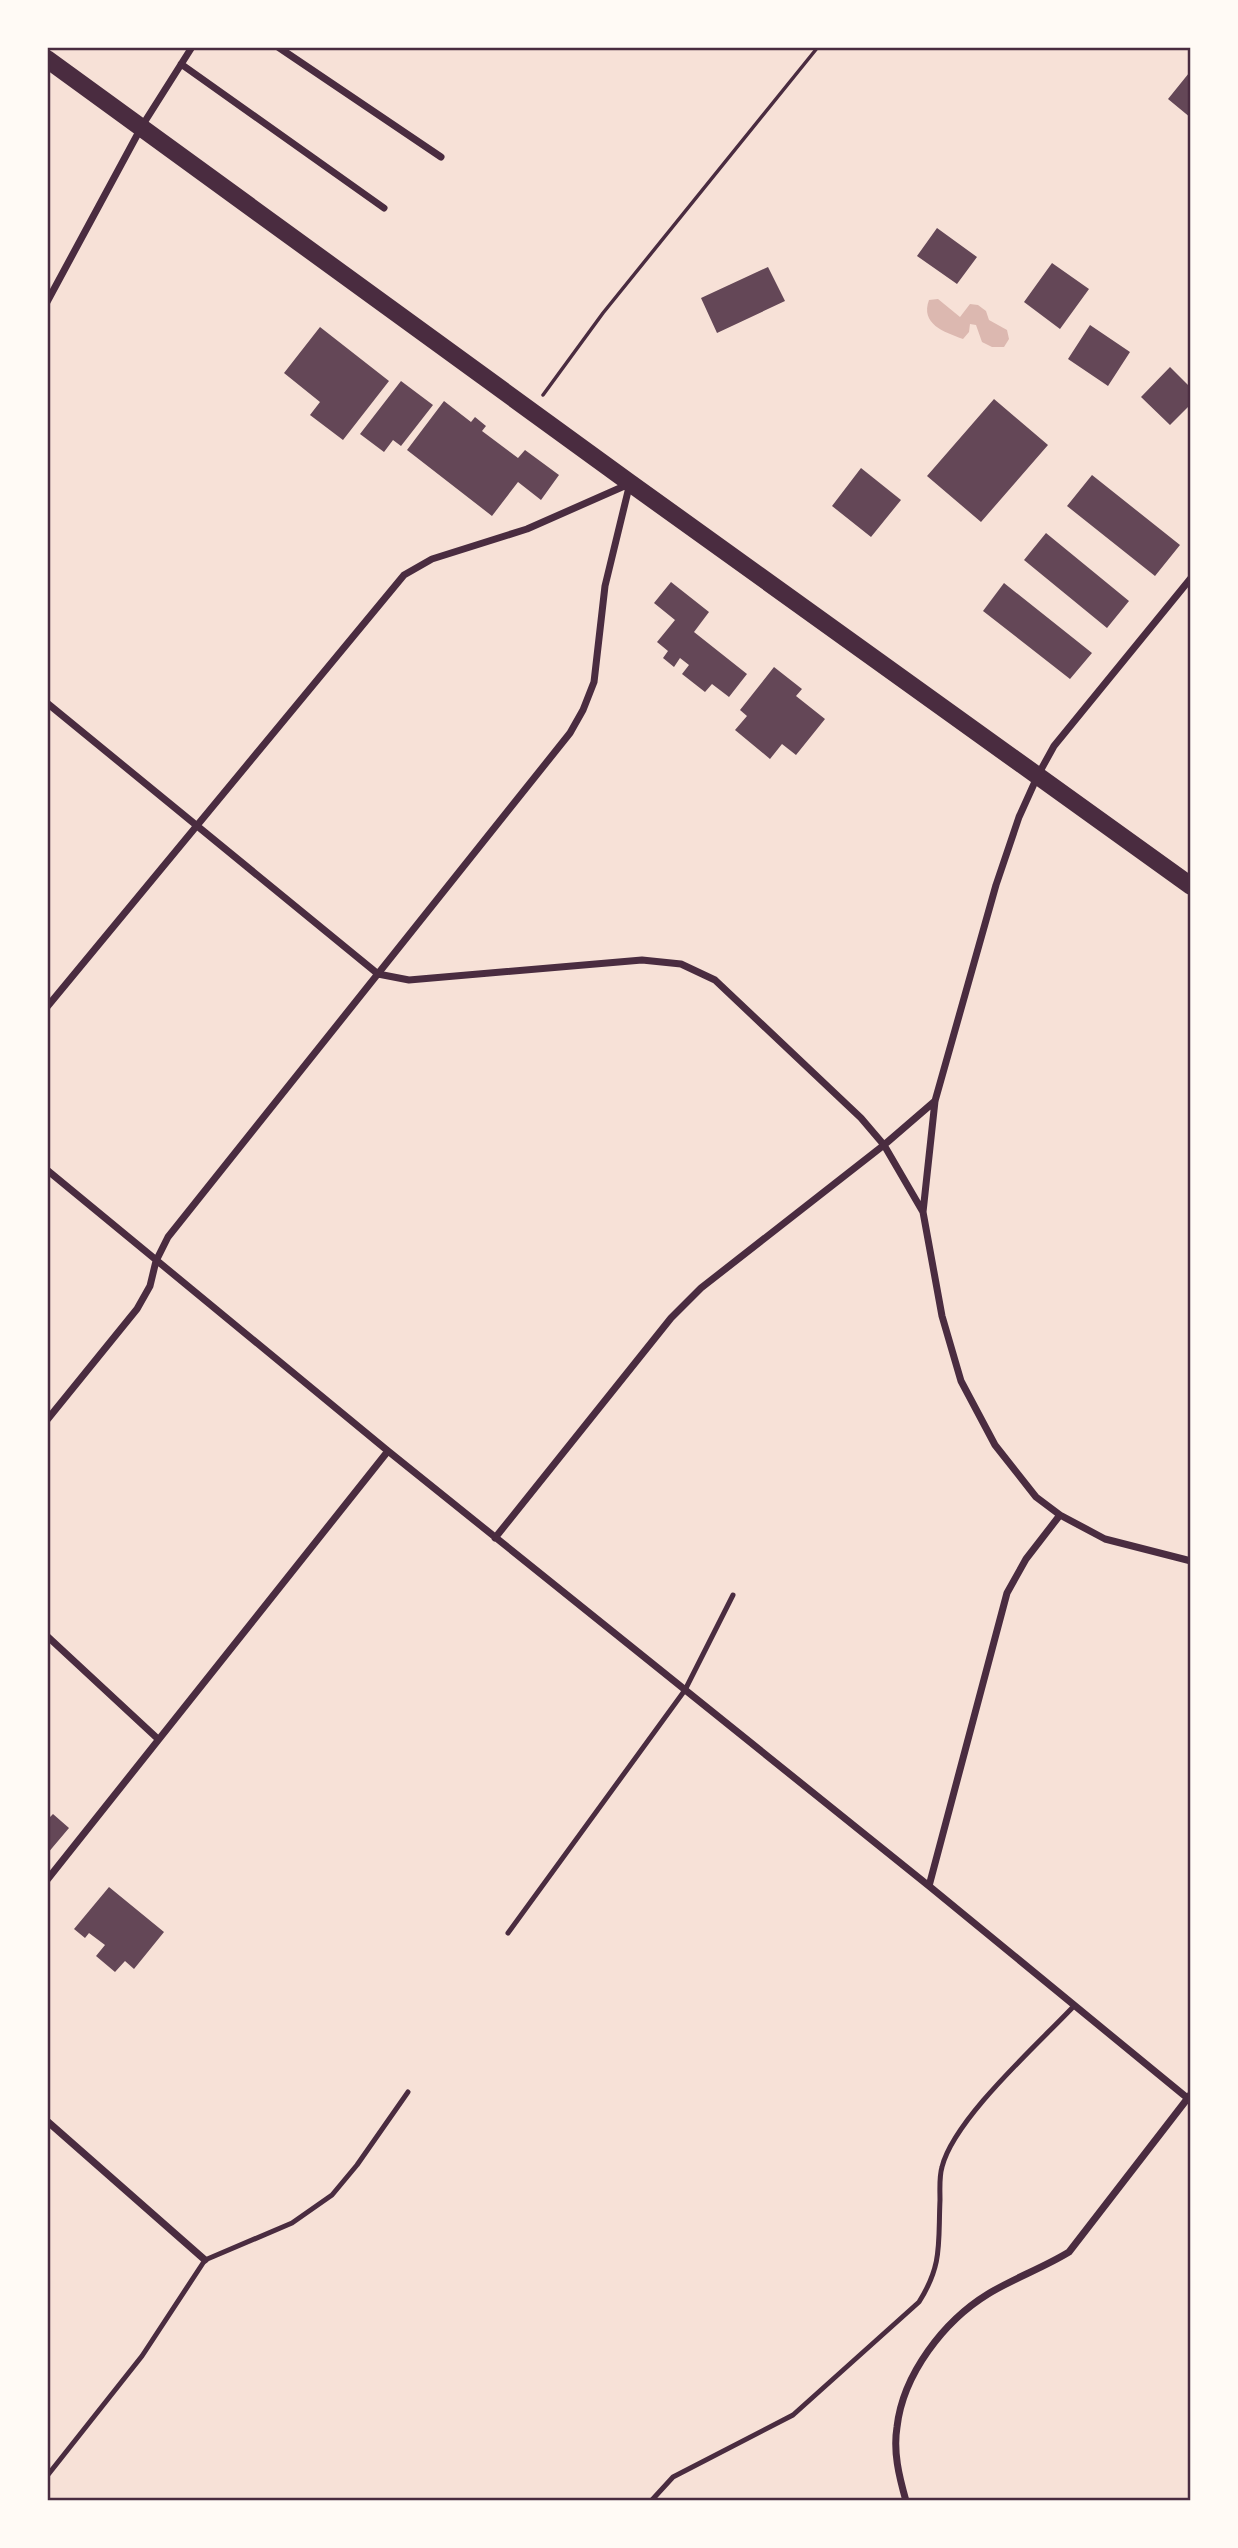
<svg xmlns="http://www.w3.org/2000/svg" width="1238" height="2548" font-family="Spectral,serif">
	<style>
		.water { fill: #dcb8b0 }
		.building { fill: #644757 }
		.lines { fill: none; stroke-linecap: round; stroke-linejoin: round }
		.path { stroke: #4a2c40; stroke-width: 3.5 }
		.service { stroke: #4a2c40; stroke-width: 5 }
		.minor { stroke: #4a2c40; stroke-width: 7 }
		.primary { stroke: #4a2c40; stroke-width: 18 }
		.neatline { fill: none; stroke: #4a2c40; stroke-width: 2.5 }
	</style>
	<rect width="100%" height="100%" fill="#f7e1d7"/>
	<path class="water" d="M938,299l22,18 10,-13 8,1 8,6 3,9 18,10 2,9 -5,8h-12l-10,-5 -6,-17 -6,-1 -1,8 -6,7c-19,-7 -43,-15 -34,-39z"/>
	<path class="building" d="M1189,73l2,2v43l-23,-19z
		M937,228l40,29 -20,27 -40,-28z
		M1052,263l37,26 -29,40 -36,-27z
		M768,267l17,34 -68,32 -16,-35z
		M1090,325l40,27 -22,34 -40,-27z
		M320,327l69,54 -46,59 -33,-25 10,-13 -36,-29z
		M1170,367l21,21v16l-21,21 -29,-28z
		M401,381l32,24 -32,41 -8,-6 -9,12 -24,-18z
		M994,399l54,46 -67,77 -54,-46z
		M444,401l27,21 4,-5 11,9 -4,5 36,27 7,-8 34,25 -18,25 -23,-18 -26,34 -85,-66z
		M861,468l40,32 -30,37 -39,-31z
		M1092,475l88,70 -25,31 -88,-70z
		M1046,533l83,68 -22,27 -83,-68z
		M671,582l38,30 -15,20 53,42 -18,23 -17,-13 -7,8 -23,-18 7,-9 -9,-7 -6,9 -11,-9 5,-7 -11,-9 18,-22 -21,-17z
		M1004,583l88,70 -22,26 -87,-68z
		M774,667l28,22 -6,7 29,23 -29,36 -14,-11 -12,15 -35,-29 12,-14 -7,-6z
		M53,1814l16,14 -22,26v-34z
		M109,1887l55,45 -30,37 -9,-8 -10,11 -19,-16 9,-11 -16,-12 -4,5 -11,-9z"/>
	<g class="lines">
		<path class="path" d="M543,395l60,-82 215,-266"/>
		<path class="service" d="M508,1933l177,-243 48,-95
			M47,2476l95,-120 63,-96 87,-37 40,-28 25,-30 51,-73
			M651,2501l22,-24 120,-62 126,-113c24,-38 19,-59 21,-102 0,-11 -1,-23 2,-33 12,-48 95,-122 131,-160"/>
		<path class="minor" d="M278,47l163,110
			M181,64l203,144
			M47,302l95,-176 50,-79
			M1191,578l-137,168 -16,29 -19,42 -23,68 -61,216 -12,111 19,104 19,65 34,64 41,52 24,18 45,24 86,22
			M47,703l331,271 31,6 233,-20 39,4 34,16 146,138 23,27 39,67
			M47,1007l357,-432 28,-16 95,-30 102,-45
			M47,1170l341,281 541,435 262,215
			M47,1420l90,-111 13,-23 6,-25 12,-24 402,-504 13,-23 11,-28 11,-96 25,-103
			M495,1538l176,-220 30,-30 183,-143 51,-44
			M47,1636l111,103
			M47,1880l341,-429
			M929,1886l78,-293 19,-34 34,-44
			M47,2121l158,139
			M906,2501c-7,-25 -13,-49 -9,-74 6,-53 47,-106 91,-133 26,-16 55,-26 81,-42l122,-158"/>
		<path class="primary" d="M47,59l583,424 561,403"/>
	</g>
	<rect width="1238" height="2548" fill="none" stroke="#fffaf5" stroke-width="98"/>
	<rect x="49" y="49" width="1140" height="2450" class="neatline"/>
</svg>
